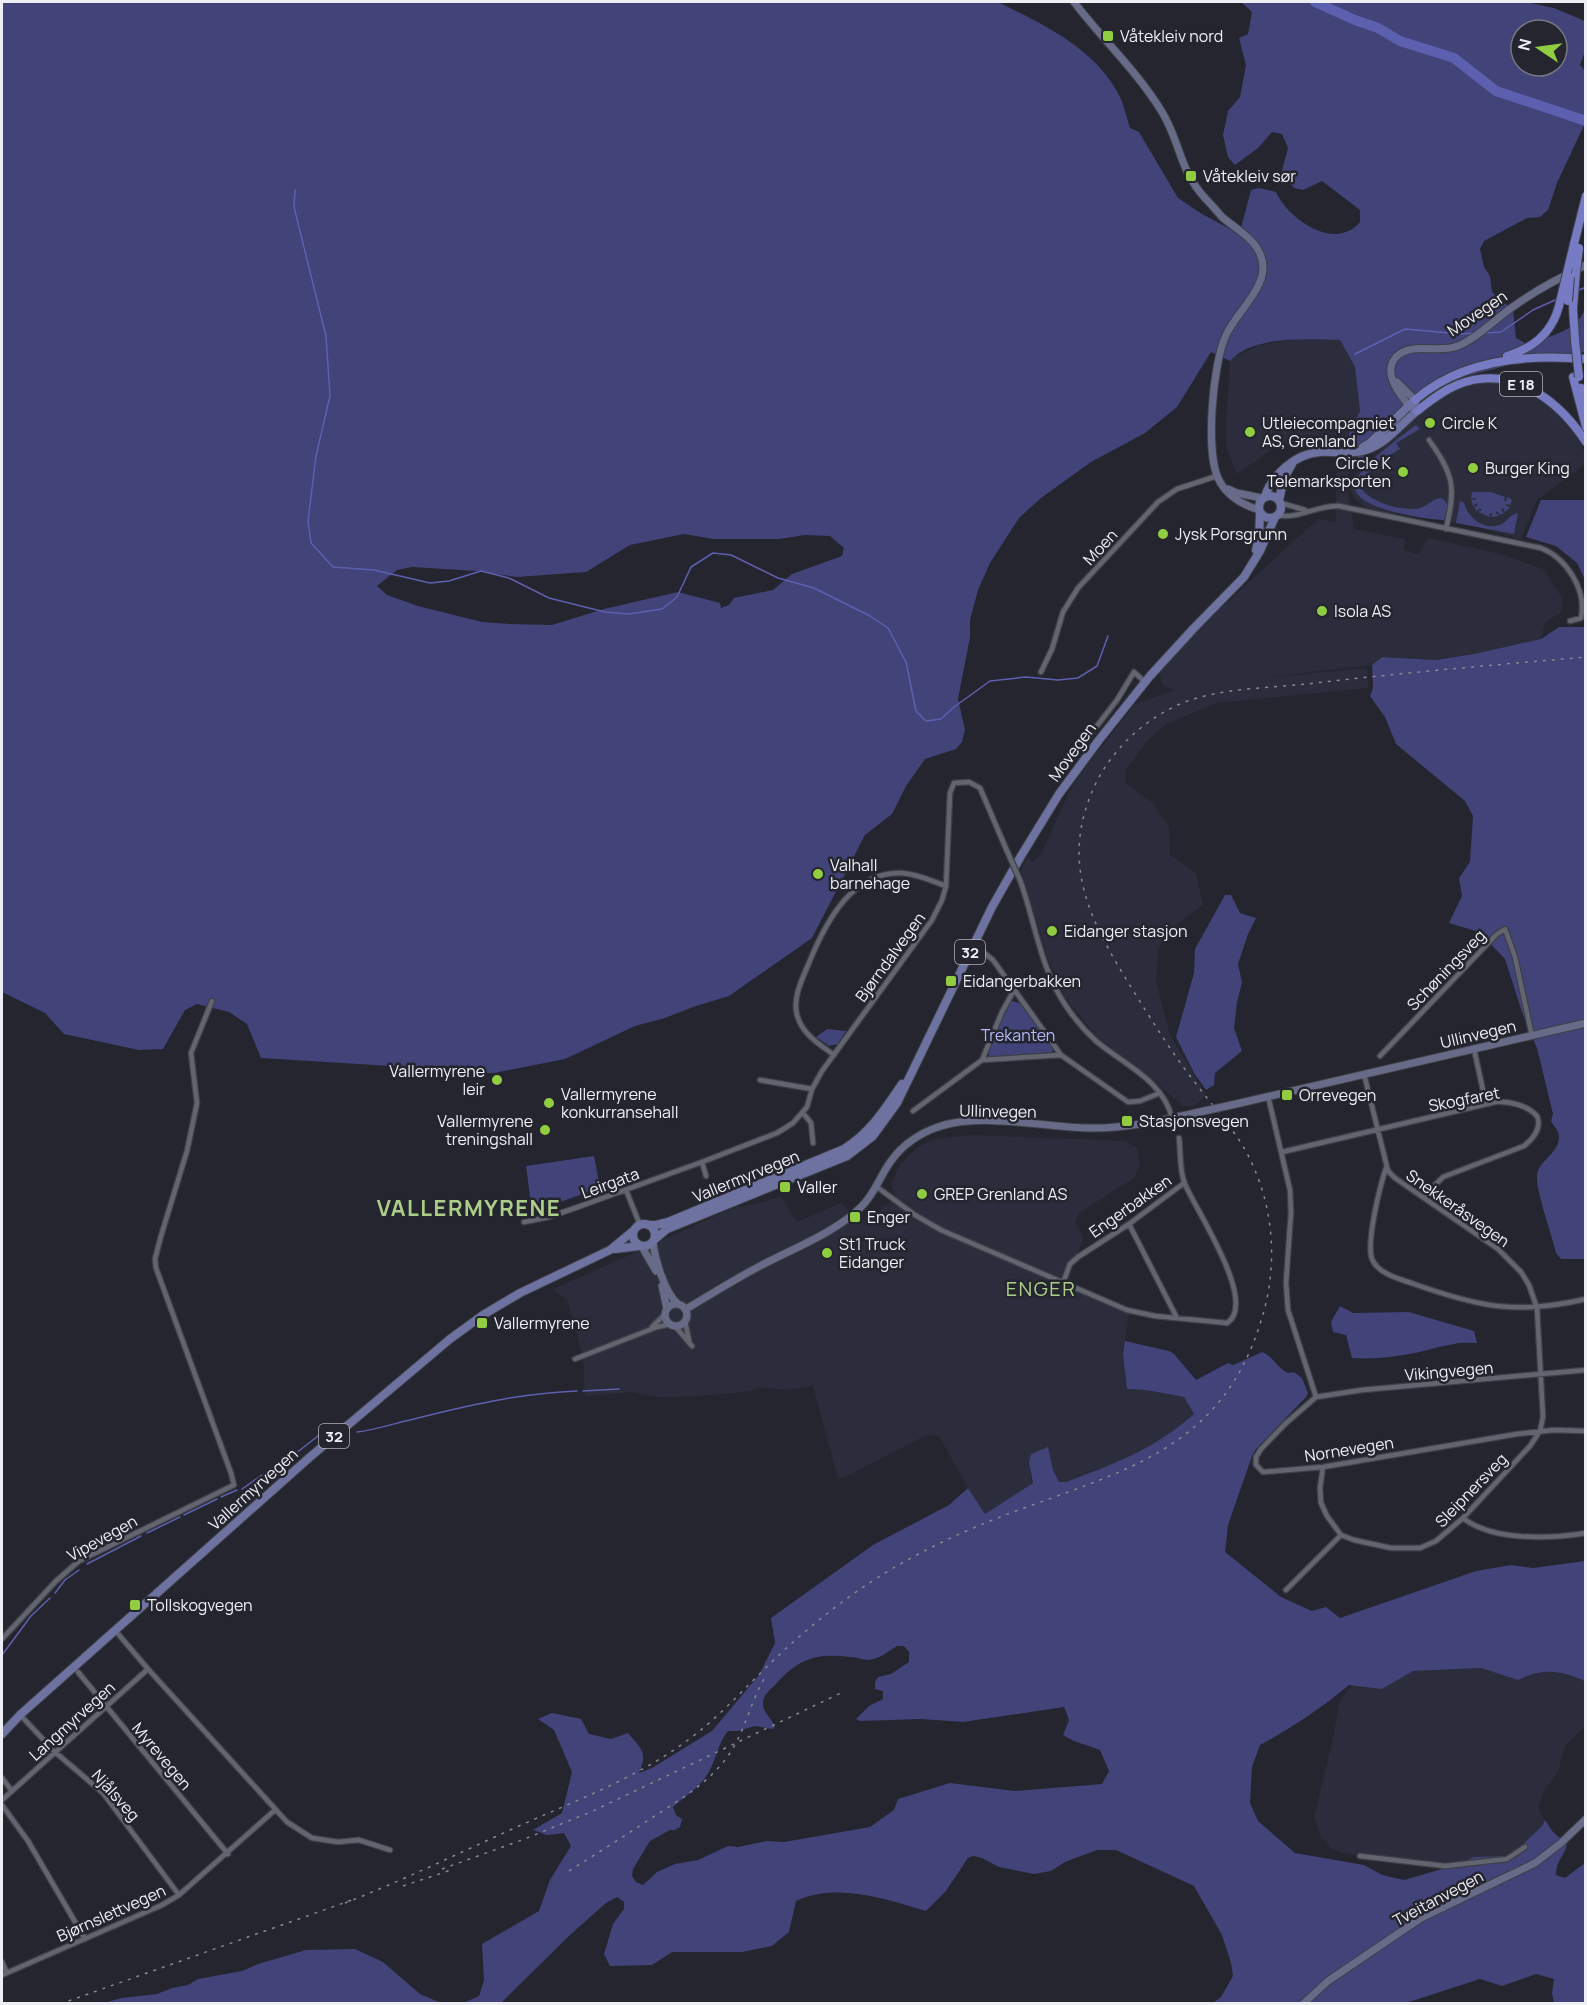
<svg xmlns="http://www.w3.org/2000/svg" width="1587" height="2005" font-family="Manrope,sans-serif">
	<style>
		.built { fill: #2c2d3c }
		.green { fill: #414379; fill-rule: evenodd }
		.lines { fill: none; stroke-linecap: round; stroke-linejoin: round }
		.stream { stroke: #5d60af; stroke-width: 1.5 }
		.river { stroke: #5d60af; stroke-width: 10 }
		.street-casing { stroke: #3e4047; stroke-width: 7 }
		.secondary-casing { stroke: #3e4047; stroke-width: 9 }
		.primary-casing { stroke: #3e4047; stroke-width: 10 }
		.highway-casing { stroke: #3e4047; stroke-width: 10 }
		.street { stroke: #62646f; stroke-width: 4.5 }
		.secondary { stroke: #686b88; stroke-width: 7 }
		.primary { stroke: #6e72a1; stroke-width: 8 }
		.highway { stroke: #767bc3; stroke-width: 8 }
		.rail { stroke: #878890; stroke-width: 1.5; stroke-dasharray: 3 6; stroke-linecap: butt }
		.street-bridge-casing { stroke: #3e4047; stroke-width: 7; stroke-linecap: butt }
		.secondary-bridge-casing { stroke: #3e4047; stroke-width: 9; stroke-linecap: butt }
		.highway-bridge-casing { stroke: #3e4047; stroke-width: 10; stroke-linecap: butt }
		.street-bridge { stroke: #62646f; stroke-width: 4.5 }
		.secondary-bridge { stroke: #686b88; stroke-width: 7 }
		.highway-bridge { stroke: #767bc3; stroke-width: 8 }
		.poi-dot { fill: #91cd40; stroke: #24252e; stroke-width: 2 }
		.labels { text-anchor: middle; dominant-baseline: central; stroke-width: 5; stroke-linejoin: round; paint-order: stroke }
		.shield { fill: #24252e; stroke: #b1b2b9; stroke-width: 1.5 }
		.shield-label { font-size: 15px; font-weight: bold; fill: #eeeff5 }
		.poi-label { font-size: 16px; fill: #eeeff5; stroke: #24252e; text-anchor: start }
		.street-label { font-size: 16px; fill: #eeeff5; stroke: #24252e }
		.park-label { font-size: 16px; fill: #b3b9fa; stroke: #24252e }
		.quarter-label { font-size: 20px; letter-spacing: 1.5px; fill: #acce89; stroke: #24252e }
		.district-label { font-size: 22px; font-weight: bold; letter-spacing: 1.5px; fill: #acce89; stroke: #24252e }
	</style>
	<rect width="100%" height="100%" fill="#24252e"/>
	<path class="built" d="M1296,339l44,1 15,27 5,44 -11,23v6l11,21 -14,17 8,51 51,10 -1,11 14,5 10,-17 72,16 43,15 20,30 -1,12 -17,12 -4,16 -67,15 -38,6 -54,-3 -10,8 -111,13 106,-10 1,20 -151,15 -51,21 -18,16 -23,31v11l28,21 16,24 1,28 26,18 7,32 -34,25 -11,20 -2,31 14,54 36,60 -13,12 -10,-1 -30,-26 -57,-44 -31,-39 -18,-41 -25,-83h-3l9,-16 4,5 9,-8 29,-64 12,-18 53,-68 51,-18 -12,4 -10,-4 -5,-12 40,-46 119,-109 18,3 1,-87 -40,2 -28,14 -32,23 -10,-24 -1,-23 4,-68 30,-14z
		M1498,380l39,14 35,32 13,27v11l-49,37 -15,38 -58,-16 -18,-2 -41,-11 -12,5 -27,-8 -11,-9 -5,-11 4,-10 47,-47 34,-29 30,-16z
		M974,1135l151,6 12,7 3,17 -6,13 -55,35 -4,9 8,14 -1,7 -11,24 -2,11 4,6 57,25 -7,45 4,35 19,1 38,7 10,17 -19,17 -17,12 -36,18 -56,21h-7l-6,-12 -5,-22 -17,29 2,6 -48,31 -17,-26 -29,-52 -12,-1 -82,42 -7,1 -25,-92 -26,4 -29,-3 -7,4 -50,5 -44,1 -26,-5 -46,4 -2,-40 -16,-57 -15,-9 183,-83h7l39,-10 16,25 44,-19 20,21 35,-26 -5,-14 9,-19 11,-12 12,-9 12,-5z
		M1481,1668l37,12 16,-8h30l20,8 1,3v43l-20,20 -7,26 -13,17 -7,19 7,12 -3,6 -26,25 -11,5 -31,1 -8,4 -26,4 -93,-11 -15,-5 -12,-13 -6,-19 18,-74 8,-43 12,-15 30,4 30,-18z"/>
	<path class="green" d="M2,2h996c46,23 98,46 122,95 3,5 7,22 10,31l9,4 39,66 24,16 30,16 9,-2 10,-38 8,-2 17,4c12,27 59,60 84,30v-12l-38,-29 -19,9 -9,-2 -13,-14 7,-26 -6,-14 -10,-2 -14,16 -23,17 -7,-8 -5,-22 5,-24 12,-14 6,-32 -7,-27 9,-4 4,-22 -11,-10h285l28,6 31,13v30l-5,14 5,6v52l-28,60 -9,27 -8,7 -13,1 -43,23 -4,8 4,18 6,9 2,16 21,18 3,28 11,6c20,-7 56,-14 58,-39v47l-56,8 -74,19 -58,39 -37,43 -11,-21v-6l11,-23 -5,-44 -15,-27c-31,-1 -88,-5 -110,21l-19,-9 -34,55 -32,26 -54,29 -50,36 -22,20 -29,45 -12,27 -8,30v17l-12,62 7,31 -3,12 -6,7 -31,10 -19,27 -14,28 -27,21 -53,103 -83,58 -36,11 -28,11 -30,8 -70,33 -71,14h-19l-30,-7 -38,1 -146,-9 -14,-34 -18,-12 -32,-8 -12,6 -22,39 -24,1 -75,-16 -19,-21 -43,-21zM1521,30h36v36h-36zM684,534l29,5h66l26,-4 25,1 14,12 -2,8 -50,18 -19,16 -39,8 -5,7 -8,3 -1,-5 -42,-11 -74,17 -52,16 -42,-1 -28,-2 -64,-16 -31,-11 -10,-9 20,-16 15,-3 64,4 41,6 69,-5 44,-27z
		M1416,425l4,4 -24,14 4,6 -16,10 -9,13 -3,-3c-6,6 -11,11 -10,20 9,14 43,23 58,19 9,-3 13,-10 22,-10 8,5 6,16 2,22 -17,0 -97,-12 -89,-37 5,-17 46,-47 61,-58z
		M1472,492h19l14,5 -1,4h2l1,-4 5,3 -2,5 -4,-1v2l4,1 -5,5 -2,-4 -2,1 3,4 -4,2 -3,-4 -1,2 3,3 -8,1 1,-4h-2v4l-12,-5 4,-2 -2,-2 -3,3 -3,-4 4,-2 -1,-2 -4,3 -2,-7 5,1v-2h-5z
		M1541,500h44v80l-8,-17 -21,-17 -30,-9z
		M1460,501l4,2c4,15 21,29 38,21 6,-4 9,-10 16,-11l-4,21 -58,-11z
		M1559,627h26v632h-24l-5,-6c-4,-18 -20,-61 -19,-77 1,-17 27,-24 21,-44 -2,-4 -5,-7 -7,-11l2,-7 -16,-66 -15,-36 -17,-53 -26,-27 -30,-9 13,-27 -3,-18 11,-16 3,-46 -8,-15 -69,-57 -11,-27 -15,-21 3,-8 -1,-23 10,-8 54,3 38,-6 67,-15z
		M1225,895h6l9,18 16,5 -8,16 -10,30 4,18 -5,21 -3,25 8,23 -27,22 -1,12 -8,5 -12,-17 -18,-36 18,-64 1,-24z
		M1012,1001l10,3 32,44 -2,4 -57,7 -6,-3 -1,-5 21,-48z
		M827,1029l19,2 -8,13 -9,2 -13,-9z
		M594,1156l6,32 -68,24 -6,-46z
		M1340,1306l13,7 56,-1 65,19 3,12c-19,-1 -24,1 -42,5 -25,7 -57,12 -83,10l-6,-23 -13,-3 -2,-10z
		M1125,1341l44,10 5,3 22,26 32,-17 5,2 29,-13c11,4 15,16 26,21l6,-1 8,6 6,15 -2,4 -50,52 -4,7 -24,69 -3,27 56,45 31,14 14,-4 14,11 136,-47 35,-6 22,3 52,-7v122l-2,-3c-24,-10 -41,-12 -65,0l-37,-12 -68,3 -31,18 -33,-4c-27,23 -58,43 -89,60l-8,22 -2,36 8,18 37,32 69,12 18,10 22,5 52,-15 18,-8 31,-1 11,-5 26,-25 3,-6 8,12 14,12c-3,14 -10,14 -11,31l9,3 20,-15v140h-31l-2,-10 2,-14 -18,-5 -34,12 -22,-7 -74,24h-193l8,-6 12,-21 -2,-13 -9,-28 -28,-49 -78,-36h-19l-32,12 -14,9 -17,3 -35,-7 -17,-9 -9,-2 -5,2 -22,33 -20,20c-40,-12 -90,-29 -130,-10l-7,31 -17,14 -30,6h-70l-20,13 -42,1 -6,-12 9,-30 11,-15v-7l-7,-5 -11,6 -36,32 -69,68 -40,1 18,-8 5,-16 -2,-36 57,-33 11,-31 21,-34 -7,-13 -17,2 -14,-5 29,-17 10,-41 -18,-42 -16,-11 14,-6 29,6 8,15 22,5 17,-6c14,17 20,19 11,40l13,-5 60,-37 47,-56 16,-32 -4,-25 102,-73 76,-40 19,-17 17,26 48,-31 -4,-21 2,-8 17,-7 5,23 6,12h7c48,-18 89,-33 128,-68l-10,-17 -38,-7 -19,-1 -4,-35zM897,1646h7l5,6v10l-18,12 -13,3 -3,5v7l8,2v8l-14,7 -13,13 4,2 61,-2 42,3 101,-15 5,13 -6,15 11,6 26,9 9,21 -7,13 -87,7 -65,-8 -52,16 -4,11 -24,17 -86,15 -17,-1 -29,6 -10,-1 -30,14 -23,4 -18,8 -14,13 -7,-3 -4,-6 1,-7 17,-28 20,-11h5l5,-3 2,-8 -6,-4 -3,-8c10,-9 24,-18 32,-29 11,-15 12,-34 23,-47h10l17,-5 17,3 3,-2c-3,-9 -13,-15 -12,-25 0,-7 9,-14 13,-18 23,-26 41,-31 74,-27 6,0 12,3 18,3 11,-1 20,-8 29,-14z
		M355,1949l28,13 37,32 21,9h-337l17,-5 36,-4 15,-6 16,-3 10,-6 44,-8 16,-7 48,-14z"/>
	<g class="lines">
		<path class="stream" d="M295,190l-1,17 32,129 4,60 -14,60 -8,65 3,22 22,24 41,3 56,13 19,-2 32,-10 28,7 40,20 56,14 24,2 33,-5 15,-12 14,-30 22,-14 18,2 47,23 36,10 56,28 18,12 18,34 10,49 10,10 15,-2 13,-12 36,-26 36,-4 32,3 20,-2 19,-12 11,-30
			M1579,290l7,-3
			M1485,333l16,-1 32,-22 22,-10
			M1355,354l50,-25 56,5 13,-1
			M583,1391l36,-2
			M357,1432c18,-2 35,-8 53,-12 55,-14 111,-27 167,-29
			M242,1489l43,-30 10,-5 33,-26
			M221,1497l16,-7
			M184,1515l33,-16
			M147,1533l33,-16
			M87,1564l54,-28
			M55,1593l10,-13 14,-10
			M2,1655l29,-39 19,-18"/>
		<path class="river" d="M1315,2l40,18 23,8 22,13 54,17 42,33 90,30"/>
		<g class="street-casing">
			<path id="street" d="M1429,440c25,35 27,47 17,89
				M1281,503l24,7
				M1277,515c20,5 40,-10 62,-9l202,42c25,10 46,41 40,70l-11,3
				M1041,672l11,-23 11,-37 15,-24 80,-86 19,-13 40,-13
				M1063,770l54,-70 17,-28 11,10
				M1020,880c15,41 20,88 46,126 8,12 19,25 30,35 27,23 67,39 76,77
				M982,951l11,9 68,95 67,47 12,-1 20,-8
				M1474,1049l12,55
				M834,1055c-15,-11 -32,-21 -37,-40 -5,-19 7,-39 14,-57 16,-38 42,-87 91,-85 15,1 30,8 44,13
				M1380,1056l116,-121 9,-6 10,28 17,79
				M982,1060l79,-5
				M760,1080l52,9
				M1268,1096l22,94 1,22 -5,71 2,27 28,87
				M913,1111l69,-51 20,-48 12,-22
				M803,1113l8,10 2,20
				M1282,1152l213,-50c14,-1 32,3 42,14 5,12 -3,22 -13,30l-81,31 -20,20
				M1386,1168c-6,18 -20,74 -14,91 6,15 28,20 42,25 65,23 103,31 172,15
				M706,1176l-4,-14 75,-29 16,-10 14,-16 5,-18 10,-18 110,-151 10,-20 4,-14 4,-93 4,-10 15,-1 11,6 27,63
				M877,1187l38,28 26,15 186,80 28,6 72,7c32,-20 -32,-114 -42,-139 -6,-13 -4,-32 -6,-46
				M626,1190l14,35
				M524,1222l25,-5 29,-10 124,-45
				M1129,1224l48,94
				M1063,1283l7,-19 8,-7 51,-33 55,-41
				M685,1321l4,19
				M674,1325l18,21
				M652,1327l13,-13
				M575,1359l82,-32 14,-3
				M1586,1370l-224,20 -46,7 -31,27 -24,25 -5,8v8l7,7 60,-5 194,-33 37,-4 32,1
				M1323,1467l-3,21 1,15 6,13 14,19 13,5 37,8h29l16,-7 27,-23 67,-72 10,-15 3,-14 -6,-109 -8,-23 -8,-13 -23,-23 -103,-71 -7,-7 -24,-97
				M1463,1518c29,23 87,21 123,15
				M1286,1590l55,-55
				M119,1635l29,34 139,153 25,16 26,4 21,-2 31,10
				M2,1639l54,-58 23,-20 155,-76 -3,-12 -75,-205 -1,-9 6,-23 26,-85 10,-48 -6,-50 21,-52
				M78,1672l150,182
				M24,1719l31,33 48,41 76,102
				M2,1778l10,13 -10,9
				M12,1791l136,-122
				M2,1805l26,36 57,98
				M1360,1856l85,10 62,-7 18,-12
				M2,1962l5,11
				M2,1975l160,-70 17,-10 96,-85"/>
		</g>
		<g class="secondary-casing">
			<path id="secondary" d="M1074,2c28,37 64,70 88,110 18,29 17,57 42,85 6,6 12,13 18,20 16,14 41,25 41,51 0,22 -27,46 -37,67 -13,27 -22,121 -6,147 8,14 23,23 39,28
				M1397,382l18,18 2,11
				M1413,408l-4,-2c-10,-13 -27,-33 -13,-49 15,-16 43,-3 62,-11 20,-8 38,-28 56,-40 22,-16 47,-29 72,-41
				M1228,489l9,4 25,5
				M1236,1104l350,-81
				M653,1242c2,18 12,51 25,62
				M642,1247l14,24
				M662,1286l5,23
				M665 1315a11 11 0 1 1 22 0a11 11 0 1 1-22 0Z
				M686,1309c24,-14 49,-30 74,-43 32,-17 77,-34 102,-60 13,-13 18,-30 29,-45 11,-16 29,-28 47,-34 45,-15 103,0 149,1 37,1 73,-7 108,-15
				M1303,2004l25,-23 93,-63 114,-55 26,-20 25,-24"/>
		</g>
		<g class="primary-casing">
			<path id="primary" d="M1363,447l7,-4 45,-43
				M1259 507a11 11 0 1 1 22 0a11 11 0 1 1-22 0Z
				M1265,496c8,-22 30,-42 55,-44 15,-1 31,3 46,-2 21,-7 35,-26 51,-39
				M1279,500l5,-22 8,-14
				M1256,550l3,-13 1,-24
				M633 1235a11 11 0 1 1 22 0a11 11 0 1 1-22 0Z
				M648,1225h8l12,-3 176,-73c26,-16 41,-40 58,-65
				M654,1240l13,-11 180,-73 26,-20 24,-33 95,-196 29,-51 38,-62 40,-54 51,-64 44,-48 50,-51 16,-26 15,-34
				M615,1249l24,-3
				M2,1734l19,-20 289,-257 140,-118 33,-24 37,-22 90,-43 23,-19"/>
		</g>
		<g class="highway-casing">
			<path id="highway" d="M1574,244l12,-48
				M1575,340l-2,-32 3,-36
				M1507,356c27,-8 45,-23 52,-50
				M1573,377l13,50
				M1581,388l5,12
				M1415,400c46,-40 113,-46 171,-41
				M1417,411c13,-10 25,-20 40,-26 53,-22 101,14 129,57"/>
		</g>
		<use href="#street" class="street"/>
		<use href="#secondary" class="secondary"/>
		<use href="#primary" class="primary"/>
		<use href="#highway" class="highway"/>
		<path class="rail" d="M442,1869l80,-29 71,-29 250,-119
			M569,1871c27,-17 54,-34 81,-52 29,-19 60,-36 80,-66 16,-24 21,-54 37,-79
			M403,1886l48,-16
			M345,1903c59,-23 116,-51 174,-77 58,-26 118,-48 169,-86 34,-25 60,-56 90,-84 33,-31 68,-59 107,-83 41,-25 85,-45 131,-62 110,-41 206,-63 245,-190 16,-50 14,-105 -7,-153 -13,-32 -37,-56 -57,-83 -23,-29 -43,-61 -63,-93 -42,-68 -77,-128 -38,-209 18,-36 51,-66 89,-81 38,-14 82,-14 122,-18 92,-11 186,-19 279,-27
			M60,2004l292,-104"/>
		<g class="street-bridge-casing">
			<path id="street-bridge" d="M1007,851l13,29"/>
		</g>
		<g class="secondary-bridge-casing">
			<path id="secondary-bridge" d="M1195,1113l41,-9"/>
		</g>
		<g class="highway-bridge-casing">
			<path id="highway-bridge" d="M1576,272l3,-24
				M1568,301l2,-24
				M1559,306l15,-62
				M1575,340l4,37"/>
		</g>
		<use href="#street-bridge" class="street-bridge"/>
		<use href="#secondary-bridge" class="secondary-bridge"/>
		<use href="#highway-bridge" class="highway-bridge"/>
	</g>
	<g class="poi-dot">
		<rect x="1102" y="30" width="12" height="12" rx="3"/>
		<rect x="1185" y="170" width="12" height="12" rx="3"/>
		<circle cx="1430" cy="423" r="6"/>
		<circle cx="1250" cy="432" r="6"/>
		<circle cx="1473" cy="468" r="6"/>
		<circle cx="1403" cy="472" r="6"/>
		<circle cx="1163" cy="534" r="6"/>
		<circle cx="1322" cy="611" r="6"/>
		<circle cx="818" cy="874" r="6"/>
		<circle cx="1052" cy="931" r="6"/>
		<rect x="945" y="975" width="12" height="12" rx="3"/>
		<circle cx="497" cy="1080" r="6"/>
		<rect x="1281" y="1089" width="12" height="12" rx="3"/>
		<circle cx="549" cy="1103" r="6"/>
		<rect x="1121" y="1115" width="12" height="12" rx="3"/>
		<circle cx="545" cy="1130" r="6"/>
		<rect x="779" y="1181" width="12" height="12" rx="3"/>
		<circle cx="922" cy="1194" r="6"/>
		<rect x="849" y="1211" width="12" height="12" rx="3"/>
		<circle cx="827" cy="1253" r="6"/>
		<rect x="476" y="1317" width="12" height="12" rx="3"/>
		<rect x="129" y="1599" width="12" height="12" rx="3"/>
	</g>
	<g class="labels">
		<g class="shield">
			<rect x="1500" y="372" width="42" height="24" rx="4.5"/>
			<rect x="955" y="940" width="30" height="24" rx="4.5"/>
			<rect x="319" y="1424" width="30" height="24" rx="4.5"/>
		</g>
		<g class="shield-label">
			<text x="1521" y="384">E 18</text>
			<text x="970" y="952">32</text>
			<text x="334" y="1436">32</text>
		</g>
		<g class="poi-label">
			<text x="1120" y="36">Våtekleiv nord</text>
			<text x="1203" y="176">Våtekleiv sør</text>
			<text x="1262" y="423">Utleiecompagniet<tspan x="1262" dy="18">AS, Grenland</tspan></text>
			<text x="1442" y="423">Circle K</text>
			<text x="1391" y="463" text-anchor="end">Circle K<tspan x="1391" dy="18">Telemarksporten</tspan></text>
			<text x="1485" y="468">Burger King</text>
			<text x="1175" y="534">Jysk Porsgrunn</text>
			<text x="1334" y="611">Isola AS</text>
			<text x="830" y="865">Valhall<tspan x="830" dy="18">barnehage</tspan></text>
			<text x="1064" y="931">Eidanger stasjon</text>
			<text x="963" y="981">Eidangerbakken</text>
			<text x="485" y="1071" text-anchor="end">Vallermyrene<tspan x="485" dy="18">leir</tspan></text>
			<text x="561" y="1094">Vallermyrene<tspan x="561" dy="18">konkurransehall</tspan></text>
			<text x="1299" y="1095">Orrevegen</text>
			<text x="533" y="1121" text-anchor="end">Vallermyrene<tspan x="533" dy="18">treningshall</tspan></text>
			<text x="1139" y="1121">Stasjonsvegen</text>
			<text x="797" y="1187">Valler</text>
			<text x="934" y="1194">GREP Grenland AS</text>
			<text x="867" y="1217">Enger</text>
			<text x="839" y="1244">St1 Truck<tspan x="839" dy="18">Eidanger</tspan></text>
			<text x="494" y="1323">Vallermyrene</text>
			<text x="147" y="1605">Tollskogvegen</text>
		</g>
		<g class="street-label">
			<text transform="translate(1477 313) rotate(-34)">Movegen</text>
			<text transform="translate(1100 547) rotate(-47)">Moen</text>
			<text transform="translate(1072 752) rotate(-54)">Movegen</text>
			<text transform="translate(890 957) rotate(-54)">Bjørndalvegen</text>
			<text transform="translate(1446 970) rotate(-46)">Schøningsveg</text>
			<text transform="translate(1478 1034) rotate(-13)">Ullinvegen</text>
			<text transform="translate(1464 1099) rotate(-11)">Skogfaret</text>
			<text transform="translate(998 1111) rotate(1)">Ullinvegen</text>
			<text transform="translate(746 1176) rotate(-22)">Vallermyrvegen</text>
			<text transform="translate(610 1183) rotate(-20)">Leirgata</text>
			<text transform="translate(1130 1206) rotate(-35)">Engerbakken</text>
			<text transform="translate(1458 1208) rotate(35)">Snekkeråsvegen</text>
			<text transform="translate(1449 1371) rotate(-5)">Vikingvegen</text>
			<text transform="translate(1349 1449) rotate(-9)">Nornevegen</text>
			<text transform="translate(253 1489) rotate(-42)">Vallermyrvegen</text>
			<text transform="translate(1471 1490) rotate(-46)">Sleipnersveg</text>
			<text transform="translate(102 1538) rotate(-29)">Vipevegen</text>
			<text transform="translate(72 1721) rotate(-42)">Langmyrvegen</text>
			<text transform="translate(162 1756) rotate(50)">Myrevegen</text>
			<text transform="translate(116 1795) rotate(48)">Njålsveg</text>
			<text transform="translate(1438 1898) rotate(-28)">Tveitanvegen</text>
			<text transform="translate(111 1913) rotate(-24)">Bjørnslettvegen</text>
		</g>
		<g class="park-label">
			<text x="1018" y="1035">Trekanten</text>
		</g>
		<g class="quarter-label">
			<text x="1041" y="1288">ENGER</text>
		</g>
		<g class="district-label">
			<text x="469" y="1208">VALLERMYRENE</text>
		</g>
	</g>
	<rect width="1587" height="2005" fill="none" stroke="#eeeff5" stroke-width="6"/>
	<g transform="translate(1539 48) rotate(283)"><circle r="28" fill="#24252e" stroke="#75767e" stroke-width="1.5"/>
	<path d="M0-4.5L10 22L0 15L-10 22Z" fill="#91cd40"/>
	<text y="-9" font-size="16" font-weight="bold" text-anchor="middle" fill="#eeeff5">N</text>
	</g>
</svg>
